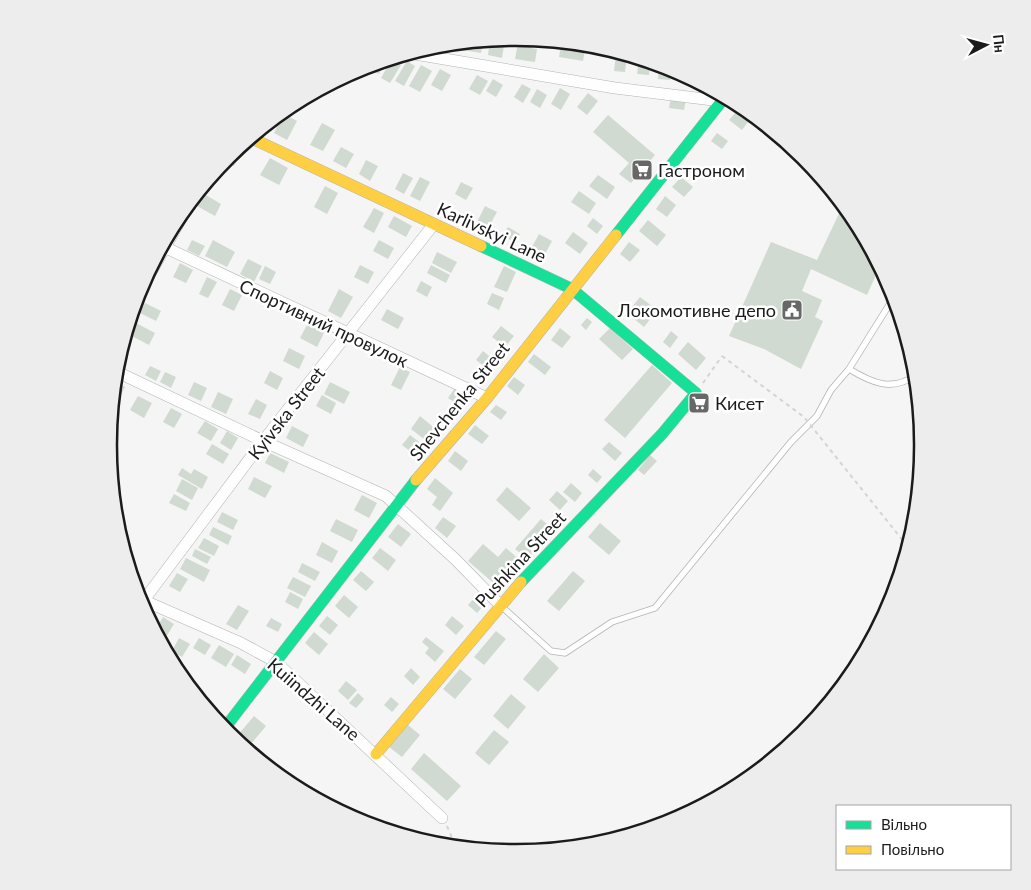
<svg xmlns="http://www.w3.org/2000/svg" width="1031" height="890" font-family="Lato,sans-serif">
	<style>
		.building { fill: #d0dad1 }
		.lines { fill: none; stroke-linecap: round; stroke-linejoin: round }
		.lane-casing { stroke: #b3b4b3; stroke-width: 7 }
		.street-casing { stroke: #b3b4b3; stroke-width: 12 }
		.fast-casing { stroke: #b3b4b3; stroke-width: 12 }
		.slow-casing { stroke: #b3b4b3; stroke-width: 12 }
		.path { stroke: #d3d4d3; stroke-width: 2; stroke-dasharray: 4 4; stroke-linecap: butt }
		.lane { stroke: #fdfefd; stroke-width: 5.5 }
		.street { stroke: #fdfefd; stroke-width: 11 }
		.fast { stroke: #16e098; stroke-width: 11 }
		.slow { stroke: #ffcf43; stroke-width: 11 }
		.path-bridge { stroke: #d3d4d3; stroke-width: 2; stroke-dasharray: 4 4; stroke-linecap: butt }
		.labels { text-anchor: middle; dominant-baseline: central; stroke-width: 5; stroke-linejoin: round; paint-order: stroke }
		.poi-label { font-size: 18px; fill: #1a1b1a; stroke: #fff; text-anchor: start }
		.street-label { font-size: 18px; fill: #1a1b1a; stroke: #fff }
		.rim { fill: none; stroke: #1a1b1a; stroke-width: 2.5 }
	</style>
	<rect width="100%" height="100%" fill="#f4f5f4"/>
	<path class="building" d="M519,38l13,1 -1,9 6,1 -2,13 -20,-3z
		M505,39l-3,19 -14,-3 2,-15z
		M483,41l-2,12 -18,-3 2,-8z
		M561,45l24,4 -2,12 -24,-4z
		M616,54l11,1 -2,17 -11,-1z
		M639,59l11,3 -1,13 -12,-1z
		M391,60l10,5 -11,18 -9,-5z
		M385,61l-6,13 -14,-6 1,-1z
		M407,61l8,5 -11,20 -9,-5z
		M421,65l11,6 -12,21 -11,-6z
		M659,65l12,3 -1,12 -12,-1z
		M440,69l11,6 -9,16 -11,-6z
		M477,75l11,6 -8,14 -11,-6z
		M493,79l10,6 -7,12 -10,-6z
		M522,84l9,5 -8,14 -9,-6z
		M560,88l10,6 -9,16 -10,-6z
		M537,89l10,6 -7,13 -10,-6z
		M588,93l10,8 -11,14 -10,-8z
		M671,96l15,2 -2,12 -15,-2z
		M736,112l12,10 -6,8 -13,-10z
		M284,114l13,7 -10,19 -13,-7z
		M608,115l47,40 -24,28 -12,-9 10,-11 -36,-31z
		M322,123l13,7 -12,21 -13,-6z
		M717,133l11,8 -6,8 -11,-8z
		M341,147l13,7 -8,14 -13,-7z
		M238,148l4,2 -8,16 -10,-5z
		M270,158l18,10 -9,17 -19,-10z
		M366,160l12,6 -8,15 -11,-7z
		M403,173l10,5 -9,16 -9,-5z
		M598,175l17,12 -8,12 -18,-13z
		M420,177l10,5 -10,19 -10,-5z
		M681,177l12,10 -9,10 -12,-10z
		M461,182l12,6 -7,12 -11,-6z
		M325,186l13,7 -11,21 -13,-7z
		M579,191l17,12 -7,11 -18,-12z
		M204,194l17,10 -6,12 -18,-10z
		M665,196l11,9 -9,12 -11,-8z
		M843,205l11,14 17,30 -3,6 7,3 5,8 -13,29 -56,-26 -9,22 20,9 -7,17 8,4 -22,48 -37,-20 -35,-13 42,-94 46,18z
		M485,206l12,6 -10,18 -11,-6z
		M374,208l10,5 -10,20 -11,-6z
		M394,216l18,10 -6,11 -18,-10z
		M593,218l10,8 -6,8 -10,-8z
		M648,220l18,15 -9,11 -18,-15z
		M508,227l12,7 -4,9 -13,-7z
		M573,232l15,11 -8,11 -15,-11z
		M539,234l13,7 -7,13 -13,-7z
		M192,240l13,6 -6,10 -12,-6z
		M213,240l22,12 -8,15 -22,-11z
		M379,240l15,8 -6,11 -15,-8z
		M629,242l11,8 -10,12 -10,-8z
		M437,252l20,10 -6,11 -19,-10z
		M248,259l14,7 -8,16 -14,-8z
		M180,263l13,7 -7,13 -13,-6z
		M360,265l14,7 -6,12 -14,-7z
		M431,265l19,10 -4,8 -19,-10z
		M265,266l11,6 -6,12 -11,-5z
		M504,266l12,6 -9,20 -13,-5z
		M207,277l10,5 -9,16 -9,-4z
		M421,281l11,6 -5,10 -11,-6z
		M230,289l12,6 -8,16 -12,-6z
		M339,289l14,8 -12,21 -13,-7z
		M492,293l12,5 -5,12 -12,-6z
		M640,297l17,13 -13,17 -17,-14z
		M145,303l16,8 -5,10 -16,-8z
		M387,309l17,9 -6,11 -17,-9z
		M587,318l5,4 -6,8 -5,-5z
		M134,322l21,11 -6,12 -21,-11z
		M308,323l17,8 -8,16 -17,-9z
		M501,326l13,10 -9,11 -13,-10z
		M560,328l11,9 -9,11 -11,-8z
		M610,328l23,21 -11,11 -23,-21z
		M671,331l7,6 -8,11 -7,-6z
		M688,342l18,16 -10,12 -18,-16z
		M289,348l16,8 -6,13 -16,-8z
		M483,351l11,9 -6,9 -12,-9z
		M534,354l17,13 -6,8 -17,-13z
		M652,365l20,18 -47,55 -21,-18z
		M150,366l11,5 -5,10 -11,-6z
		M400,367l10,5 -9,18 -10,-5z
		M270,371l13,7 -6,12 -13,-7z
		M165,372l11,5 -5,11 -11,-6z
		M514,377l11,8 -7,10 -11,-9z
		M114,381l11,6 -7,14 -5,-3z
		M194,382l13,6 -6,13 -13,-6z
		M330,382l20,10 -6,12 -20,-10z
		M455,388l11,7 -8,10 -10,-7z
		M218,392l15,7 -7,15 -15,-7z
		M322,395l14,8 -5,11 -15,-8z
		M138,396l14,7 -8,15 -14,-8z
		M256,399l11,6 -7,14 -12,-5z
		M496,405l11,7 -6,8 -11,-8z
		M171,408l11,6 -8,14 -11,-6z
		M420,416l18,15 -9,12 -18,-14z
		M205,421l13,8 -7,12 -14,-8z
		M475,425l14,11 -7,8 -14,-10z
		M292,426l17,9 -6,12 -17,-9z
		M227,431l11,7 -7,12 -11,-7z
		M410,435l17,13 -8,10 -17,-13z
		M609,442l13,11 -7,8 -13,-12z
		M212,444l17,10 -6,10 -17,-10z
		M455,451l13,10 -7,10 -13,-10z
		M270,453l19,9 -5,11 -19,-10z
		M650,455l7,6 -13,14 -6,-5z
		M182,468l9,6 3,-5 14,8 -6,12 -24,-14z
		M593,469l9,8 -5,6 -9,-8z
		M254,477l18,9 -7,12 -17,-9z
		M435,478l18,15 -13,18 -8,-6 5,-8 -10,-8z
		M182,479l16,9 -6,12 -16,-9z
		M571,483l11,10 -7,9 -12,-10z
		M507,487l24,21 -12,13 -23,-21z
		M557,491l11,10 -8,9 -11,-10z
		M174,494l16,9 -4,8 -17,-8z
		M362,495l15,8 -8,15 -15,-8z
		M222,512l16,8 -5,10 -16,-8z
		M443,517l13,9 -9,12 -12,-10z
		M336,519l22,11 -6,12 -22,-11z
		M541,519l12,10 -26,30 -12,-10z
		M600,523l21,18 -12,14 -21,-18z
		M398,524l13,10 -10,13 -13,-10z
		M213,527l19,9 -4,9 -19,-10z
		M204,538l15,8 -5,10 -16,-8z
		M322,542l16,9 -6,12 -16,-8z
		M483,544l15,13 8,-9 15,13 -23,26 -30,-26z
		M380,548l16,12 -8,11 -16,-13z
		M195,549l16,8 -4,7 -15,-8z
		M186,558l24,12 -6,12 -24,-13z
		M128,563l8,5 -4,8z
		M302,563l18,9 -5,9 -17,-9z
		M361,571l13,11 -8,9 -13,-11z
		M573,571l12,10 -26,30 -12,-10z
		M177,573l11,6 -8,13 -11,-6z
		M293,577l18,9 -6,11 -18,-9z
		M290,592l13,7 -5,10 -13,-7z
		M344,595l14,12 -9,11 -14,-12z
		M477,595l9,8 -9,10 -9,-8z
		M238,605l11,6 -12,19 -11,-6z
		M327,616l11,9 -8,10 -11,-9z
		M452,616l12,10 -8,9 -11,-10z
		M163,617l11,7 -8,13 -11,-6z
		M271,618l11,6 -4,8 -12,-6z
		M496,631l10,8 -22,26 -10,-8z
		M314,632l14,12 -9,11 -14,-12z
		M426,637l18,14 -9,11 -10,-9 4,-5 -7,-6z
		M179,638l11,6 -8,13 -10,-6z
		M199,638l12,7 -6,10 -12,-7z
		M219,645l15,9 -8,13 -15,-9z
		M544,654l15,14 -21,24 -15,-13z
		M237,655l14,9 -6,10 -14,-9z
		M411,668l9,9 -7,8 -9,-9z
		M460,669l12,10 -17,20 -12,-10z
		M346,681l11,9 -9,10 -10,-9z
		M358,693l6,6 -8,9 -7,-5z
		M511,694l15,13 -18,22 -15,-13z
		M391,697l8,7 -7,8 -8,-7z
		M254,716l12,10 -16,19 -12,-10z
		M408,725l12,10 -18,22 -13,-10z
		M494,730l15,12 -20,23 -14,-12z
		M424,753l37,33 -14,15 -36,-32z"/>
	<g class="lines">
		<g class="lane-casing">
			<path id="lane" d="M798,153l15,16
				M849,369c23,14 43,23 67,6
				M501,606l50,45 14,2 47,-31 43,-14 136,-166 26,-26 14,-26 18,-21 45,-72"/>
		</g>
		<g class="street-casing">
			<path id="street" d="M409,53l206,35 106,13
				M162,246l325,152
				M136,299l55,-98
				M115,371l148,70 123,55 69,63 45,46
				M138,598l103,45 35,19 166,156
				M141,604l122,-163 171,-217"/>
		</g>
		<g class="fast-casing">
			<path id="fast" d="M616,235l109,-138
				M481,246l91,43 124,104 -34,41 -141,148
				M224,729l192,-249"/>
		</g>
		<g class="slow-casing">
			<path id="slow" d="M251,138l230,108
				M416,480l71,-82 129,-163
				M376,754l145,-172"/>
		</g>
		<path class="path" d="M703,383l19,-27
			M447,826l9,21"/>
		<use href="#lane" class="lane"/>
		<use href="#street" class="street"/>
		<use href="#fast" class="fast"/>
		<use href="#slow" class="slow"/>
		<path class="path-bridge" d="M722,356l82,61 104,130"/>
	</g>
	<defs>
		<g id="supermarket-square" transform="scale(1.125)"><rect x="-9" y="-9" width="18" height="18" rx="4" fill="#666766" stroke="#fff"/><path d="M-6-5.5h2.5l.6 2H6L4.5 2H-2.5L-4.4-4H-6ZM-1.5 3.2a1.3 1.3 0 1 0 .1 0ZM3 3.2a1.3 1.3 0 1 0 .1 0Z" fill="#fff"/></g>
		<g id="civic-square" transform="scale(1.125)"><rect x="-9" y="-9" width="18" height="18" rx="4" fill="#666766" stroke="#fff"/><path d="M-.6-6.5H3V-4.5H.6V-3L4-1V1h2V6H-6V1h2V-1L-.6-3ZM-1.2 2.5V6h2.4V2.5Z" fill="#fff"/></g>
	</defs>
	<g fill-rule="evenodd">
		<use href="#supermarket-square" x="642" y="170"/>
		<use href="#civic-square" x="792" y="310"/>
		<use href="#supermarket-square" x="699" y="403"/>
	</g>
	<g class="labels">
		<g class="poi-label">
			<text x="658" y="170">Гастроном</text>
			<text x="776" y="310" text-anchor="end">Локомотивне депо</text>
			<text x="715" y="403">Кисет</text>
		</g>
		<g class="street-label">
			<text transform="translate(492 232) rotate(25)">Karlіvskyi Lane</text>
			<text transform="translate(324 323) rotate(25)">Спортивний провулок</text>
			<text transform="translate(459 401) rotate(-51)">Shevchenka Street</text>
			<text transform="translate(286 413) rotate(-52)">Kyivska Street</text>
			<text transform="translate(520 559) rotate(-47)">Pushkina Street</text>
			<text transform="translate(314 699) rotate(41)">Kuiindzhi Lane</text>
		</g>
	</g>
	<path d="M0 0H1031V890H0ZM515 46H516A398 398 0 0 1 914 444V446A398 398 0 0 1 516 844H515A398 398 0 0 1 117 446V444A398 398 0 0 1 515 46Z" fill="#ededed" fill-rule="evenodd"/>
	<path class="rim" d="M515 46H516A398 398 0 0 1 914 444V446A398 398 0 0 1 516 844H515A398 398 0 0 1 117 446V444A398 398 0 0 1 515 46Z"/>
	<rect x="836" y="805" width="175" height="65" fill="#ffffff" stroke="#a3a4a3"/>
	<rect x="846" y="821" width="25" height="8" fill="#16e098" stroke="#a3a4a3"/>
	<text x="881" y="830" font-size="15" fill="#1a1b1a">Вільно</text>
	<rect x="846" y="846" width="25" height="8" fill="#ffcf43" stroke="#a3a4a3"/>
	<text x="881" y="855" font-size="15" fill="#1a1b1a">Повільно</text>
	<g transform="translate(986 45) rotate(84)" stroke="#ffffff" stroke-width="4" paint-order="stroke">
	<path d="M0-4L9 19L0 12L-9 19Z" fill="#1a1b1a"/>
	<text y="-8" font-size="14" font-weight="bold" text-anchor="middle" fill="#1a1b1a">Пн</text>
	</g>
</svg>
